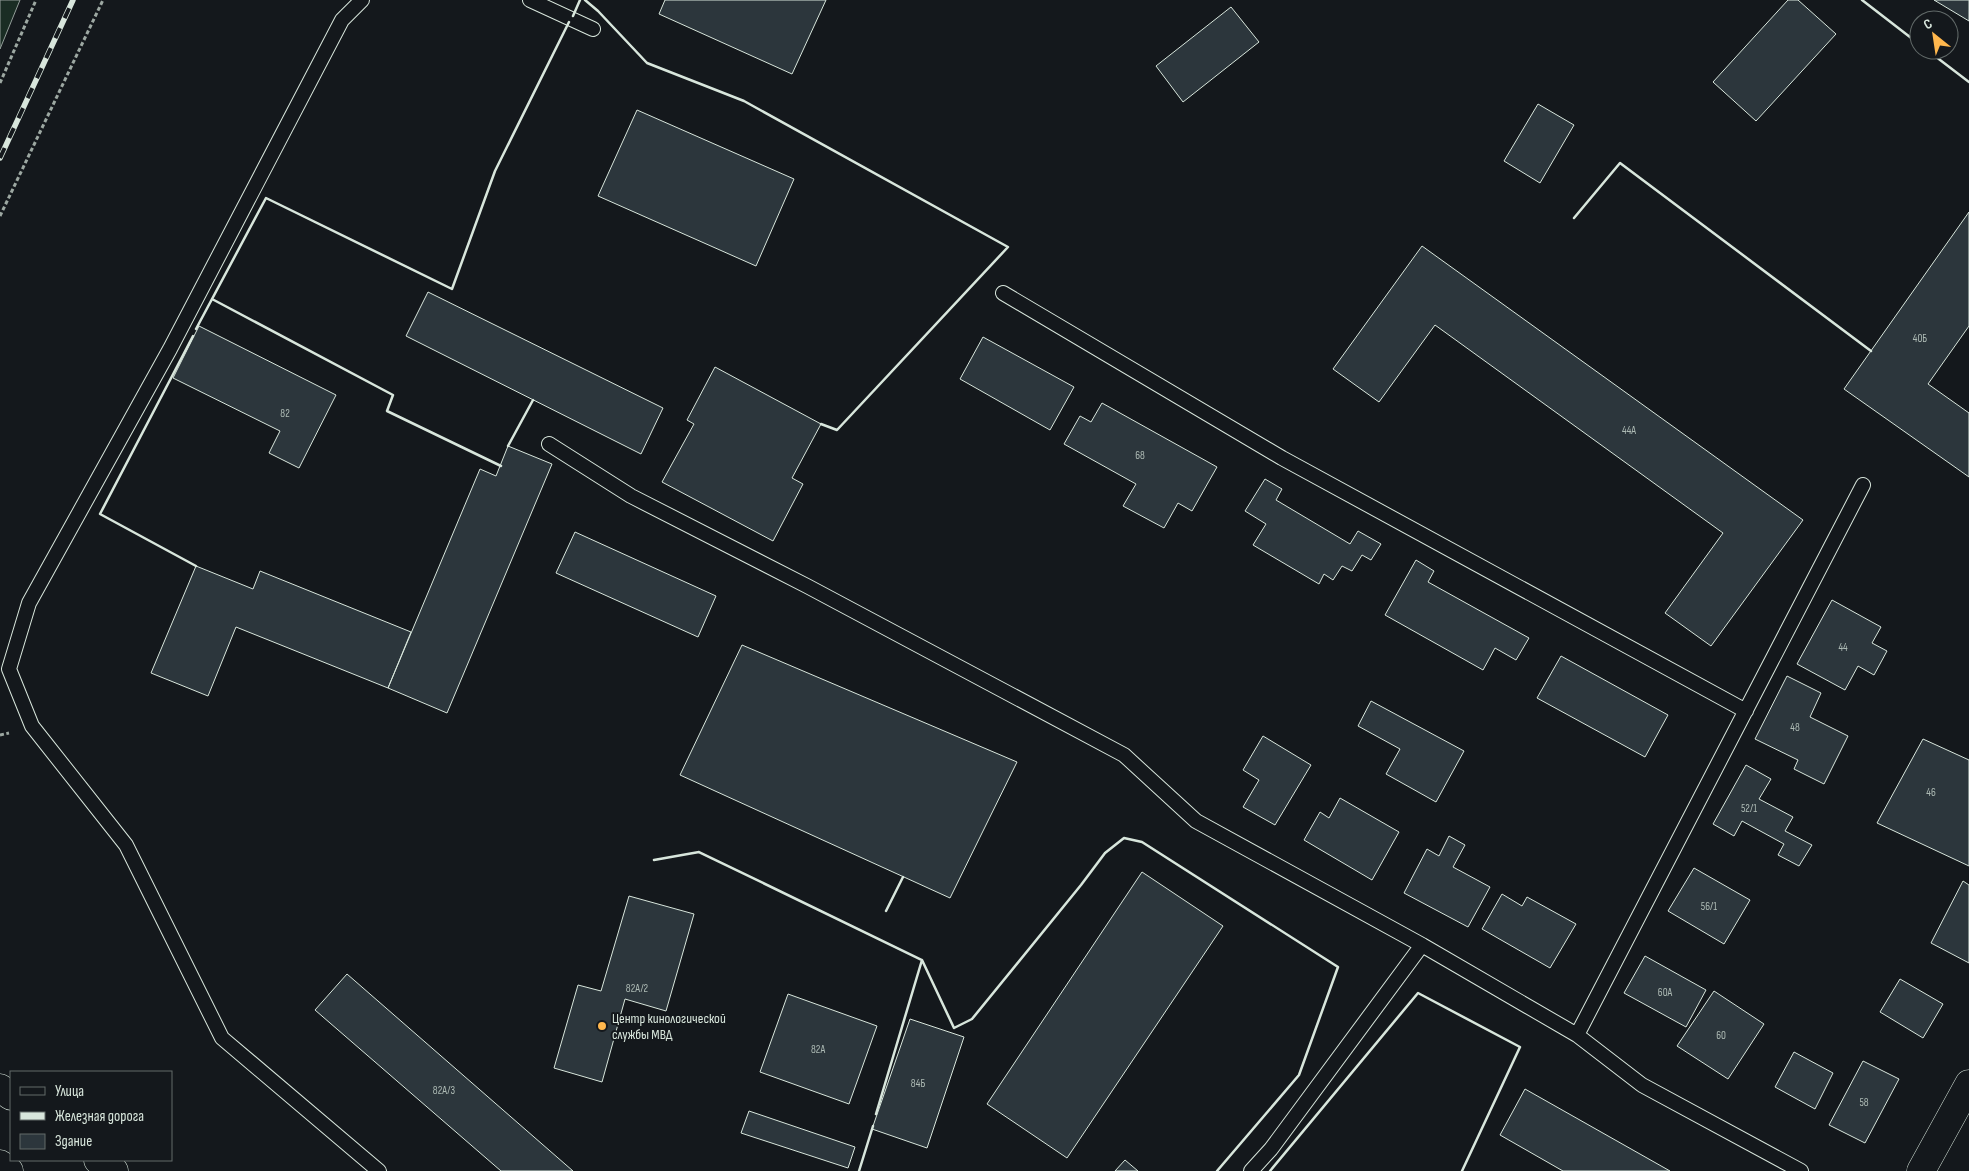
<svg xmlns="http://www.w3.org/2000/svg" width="1969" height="1171" font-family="'Sofia Sans Condensed',sans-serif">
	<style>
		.green { fill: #1a2d24; stroke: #939e99 }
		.building { fill: #2c363c; stroke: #d8e6dc }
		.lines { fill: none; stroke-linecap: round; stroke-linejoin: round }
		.service-casing { stroke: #d8e6dc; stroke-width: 16 }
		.tertiary-casing { stroke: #d8e6dc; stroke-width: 29 }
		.trunk-casing { stroke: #d8e6dc; stroke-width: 29 }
		.path { stroke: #9da8a2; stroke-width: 3; stroke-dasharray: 4 2.5; stroke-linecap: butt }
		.service { stroke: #14181c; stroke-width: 14 }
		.tertiary { stroke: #14181c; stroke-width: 28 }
		.trunk { stroke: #14181c; stroke-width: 28 }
		.rail-casing { stroke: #d8e6dc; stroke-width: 5.5 }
		.rail { stroke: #14181c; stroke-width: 4; stroke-dasharray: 11; stroke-linecap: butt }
		.wall { stroke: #d8e6dc; stroke-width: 2.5 }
		.poi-dot { fill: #ffb74d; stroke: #14181c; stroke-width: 2 }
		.labels { text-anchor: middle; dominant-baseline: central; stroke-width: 4; stroke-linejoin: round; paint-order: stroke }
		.number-label { font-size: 11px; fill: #adbab4 }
		.poi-label { font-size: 14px; fill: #d8e6dc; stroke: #14181c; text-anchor: start }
	</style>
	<rect width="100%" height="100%" fill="#14181c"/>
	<path class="green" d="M0,0h20l-20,49z"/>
	<path class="building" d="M665,0h161l-34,74 -133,-60z
		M1788,0h10l38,34 -80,87 -43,-39z
		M1934,0h35v21z
		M1231,7l28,35 -76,60 -27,-36z
		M1538,104l36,21 -34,58 -36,-22z
		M637,110l157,69 -38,87 -158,-70z
		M1969,212v114l-41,58 41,29v64l-125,-88z
		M1422,246l381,274 -92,126 -46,-33 58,-80 -288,-208 -56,77 -46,-33z
		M428,292l235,116 -22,46 -235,-118z
		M199,326l137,69 -37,73 -30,-15 11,-22 -107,-53z
		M983,337l91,50 -24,43 -90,-51z
		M715,367l106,57 -29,54 11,6 -30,57 -111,-59 32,-58 -7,-4z
		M1102,403l115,64 -25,44 -14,-8 -14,25 -41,-22 13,-22 -72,-40 16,-28 11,6z
		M508,446l44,18 -105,249 -59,-25 92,-219 16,7z
		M1265,479l17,10 -6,11 74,44 8,-13 23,13 -10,16 -9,-5 -10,16 -10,-5 -9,14 -9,-6 -5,10 -66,-39 13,-21 -21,-13z
		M575,532l141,64 -18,41 -142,-64z
		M1416,560l18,11 -6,11 101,56 -13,22 -21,-12 -12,22 -98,-55z
		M196,566l57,23 7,-18 151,61 -23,56 -152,-61 -28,69 -57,-23z
		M1832,600l49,27 -9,16 15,8 -13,24 -16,-9 -13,24 -48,-26z
		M742,645l275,117 -67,136 -270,-123z
		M1561,656l107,59 -23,42 -108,-59z
		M1787,676l34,17 -11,24 38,19 -24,48 -30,-15 4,-9 -43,-21z
		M1371,701l93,50 -28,51 -50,-28 14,-25 -42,-23z
		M1263,736l48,29 -36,60 -32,-18 16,-27 -16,-10z
		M1923,739l46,21v106l-92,-43z
		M1746,765l25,14 -12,20 34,18 -8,14 27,14 -13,21 -21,-11 6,-11 -42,-23 -8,15 -21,-12z
		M1340,798l59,34 -27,48 -68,-40 16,-28 9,6z
		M1449,836l16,9 -12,22 37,20 -22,40 -64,-34 23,-44 12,7z
		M1694,868l56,32 -26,44 -56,-33z
		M1142,872l81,54 -156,232 -80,-54z
		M1963,881l6,4v78l-38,-20z
		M1502,894l20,12 5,-9 49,27 -26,44 -68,-39z
		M629,896l65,18 -28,97 -41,-12 -23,83 -48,-14 24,-83 23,6z
		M1645,956l61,34 -20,37 -62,-34z
		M347,974l226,197h-72l-186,-161z
		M1900,979l43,25 -20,34 -43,-26z
		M1714,991l50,33 -36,55 -51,-33z
		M788,994l89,32 -28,78 -89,-32z
		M910,1019l54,18 -37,111 -55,-19z
		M1794,1052l39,21 -18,36 -40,-22z
		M1863,1061l36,18 -34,64 -36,-18z
		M1525,1089l145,82h-107l-63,-36z
		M749,1111l106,36 -7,21 -107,-35z
		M1125,1160l13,11h-23z"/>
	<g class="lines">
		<g class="service-casing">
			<path id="service" d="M362,0l-20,20 -172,329 -141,254 -20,66 23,57 94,119 96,193 157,133
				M530,0l63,29
				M1003,293l279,165 464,253
				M549,444l82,52 176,90 317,169 72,66 226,124 155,90 65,50 159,86
				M1577,1035l286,-550
				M1251,1171l20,-22 151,-204"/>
		</g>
		<g class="tertiary-casing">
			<path id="tertiary" d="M1921,1171l48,-87"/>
		</g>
		<g class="trunk-casing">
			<path id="trunk" d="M0,1088l11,8
				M98,1160l16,11
				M0,1164l9,7"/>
		</g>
		<path class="path" d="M0,83l36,-83
			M0,216l103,-216
			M0,735l9,-2"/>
		<use href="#service" class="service"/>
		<use href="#tertiary" class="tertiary"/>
		<use href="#trunk" class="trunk"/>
		<g class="rail-casing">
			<path id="rail" d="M0,158l73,-158"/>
		</g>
		<use href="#rail" class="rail"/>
		<path class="wall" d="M585,0l13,11 49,52 97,38 264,146 -171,183 -16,-6
			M1862,0l57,44
			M573,16l7,-16
			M1927,50l42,32
			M1574,218l46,-55 251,188
			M212,299l181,96 -6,16 114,55
			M196,329l70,-131 186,91 43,-118 74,-149
			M193,336l-93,178 96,52
			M508,446l25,-46
			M654,860l45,-8 223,108 -46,154
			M886,911l17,-34
			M922,960l32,68 18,-9 109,-134 24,-32 19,-15 18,4 196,125 -39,108 -82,96
			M859,1171l14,-45
			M1270,1171l148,-178 102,54 -58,124"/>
	</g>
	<circle class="poi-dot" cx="602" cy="1026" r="5"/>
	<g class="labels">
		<g class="number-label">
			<text x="1920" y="338">40Б</text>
			<text x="285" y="413">82</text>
			<text x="1629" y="430">44А</text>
			<text x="1140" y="455">68</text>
			<text x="1843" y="647">44</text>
			<text x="1795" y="727">48</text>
			<text x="1931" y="792">46</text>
			<text x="1749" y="808">52/1</text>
			<text x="1709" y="906">56/1</text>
			<text x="637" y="988">82А/2</text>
			<text x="1665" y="992">60А</text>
			<text x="1721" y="1035">60</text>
			<text x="818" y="1049">82А</text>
			<text x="918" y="1083">84Б</text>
			<text x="444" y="1090">82А/3</text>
			<text x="1864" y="1102">58</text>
		</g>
		<g class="poi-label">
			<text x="612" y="1018">Центр кинологической<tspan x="612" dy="16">службы МВД</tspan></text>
		</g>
	</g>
	<rect x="10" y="1071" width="162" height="90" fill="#14181c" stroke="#626a69"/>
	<rect x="20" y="1087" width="25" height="8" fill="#14181c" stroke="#626a69"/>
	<text x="55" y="1096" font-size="15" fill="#d8e6dc">Улица</text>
	<rect x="20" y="1112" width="25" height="8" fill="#d8e6dc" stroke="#626a69"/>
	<text x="55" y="1121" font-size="15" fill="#d8e6dc">Железная дорога</text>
	<rect x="20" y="1134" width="25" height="15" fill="#2c363c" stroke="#626a69"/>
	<text x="55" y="1146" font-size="15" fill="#d8e6dc">Здание</text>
	<g transform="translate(1934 35) rotate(330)"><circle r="24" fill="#14181c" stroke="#626a69"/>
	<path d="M0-4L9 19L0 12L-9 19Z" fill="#ffb74d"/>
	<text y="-8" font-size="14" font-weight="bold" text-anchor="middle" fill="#d8e6dc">С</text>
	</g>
</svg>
